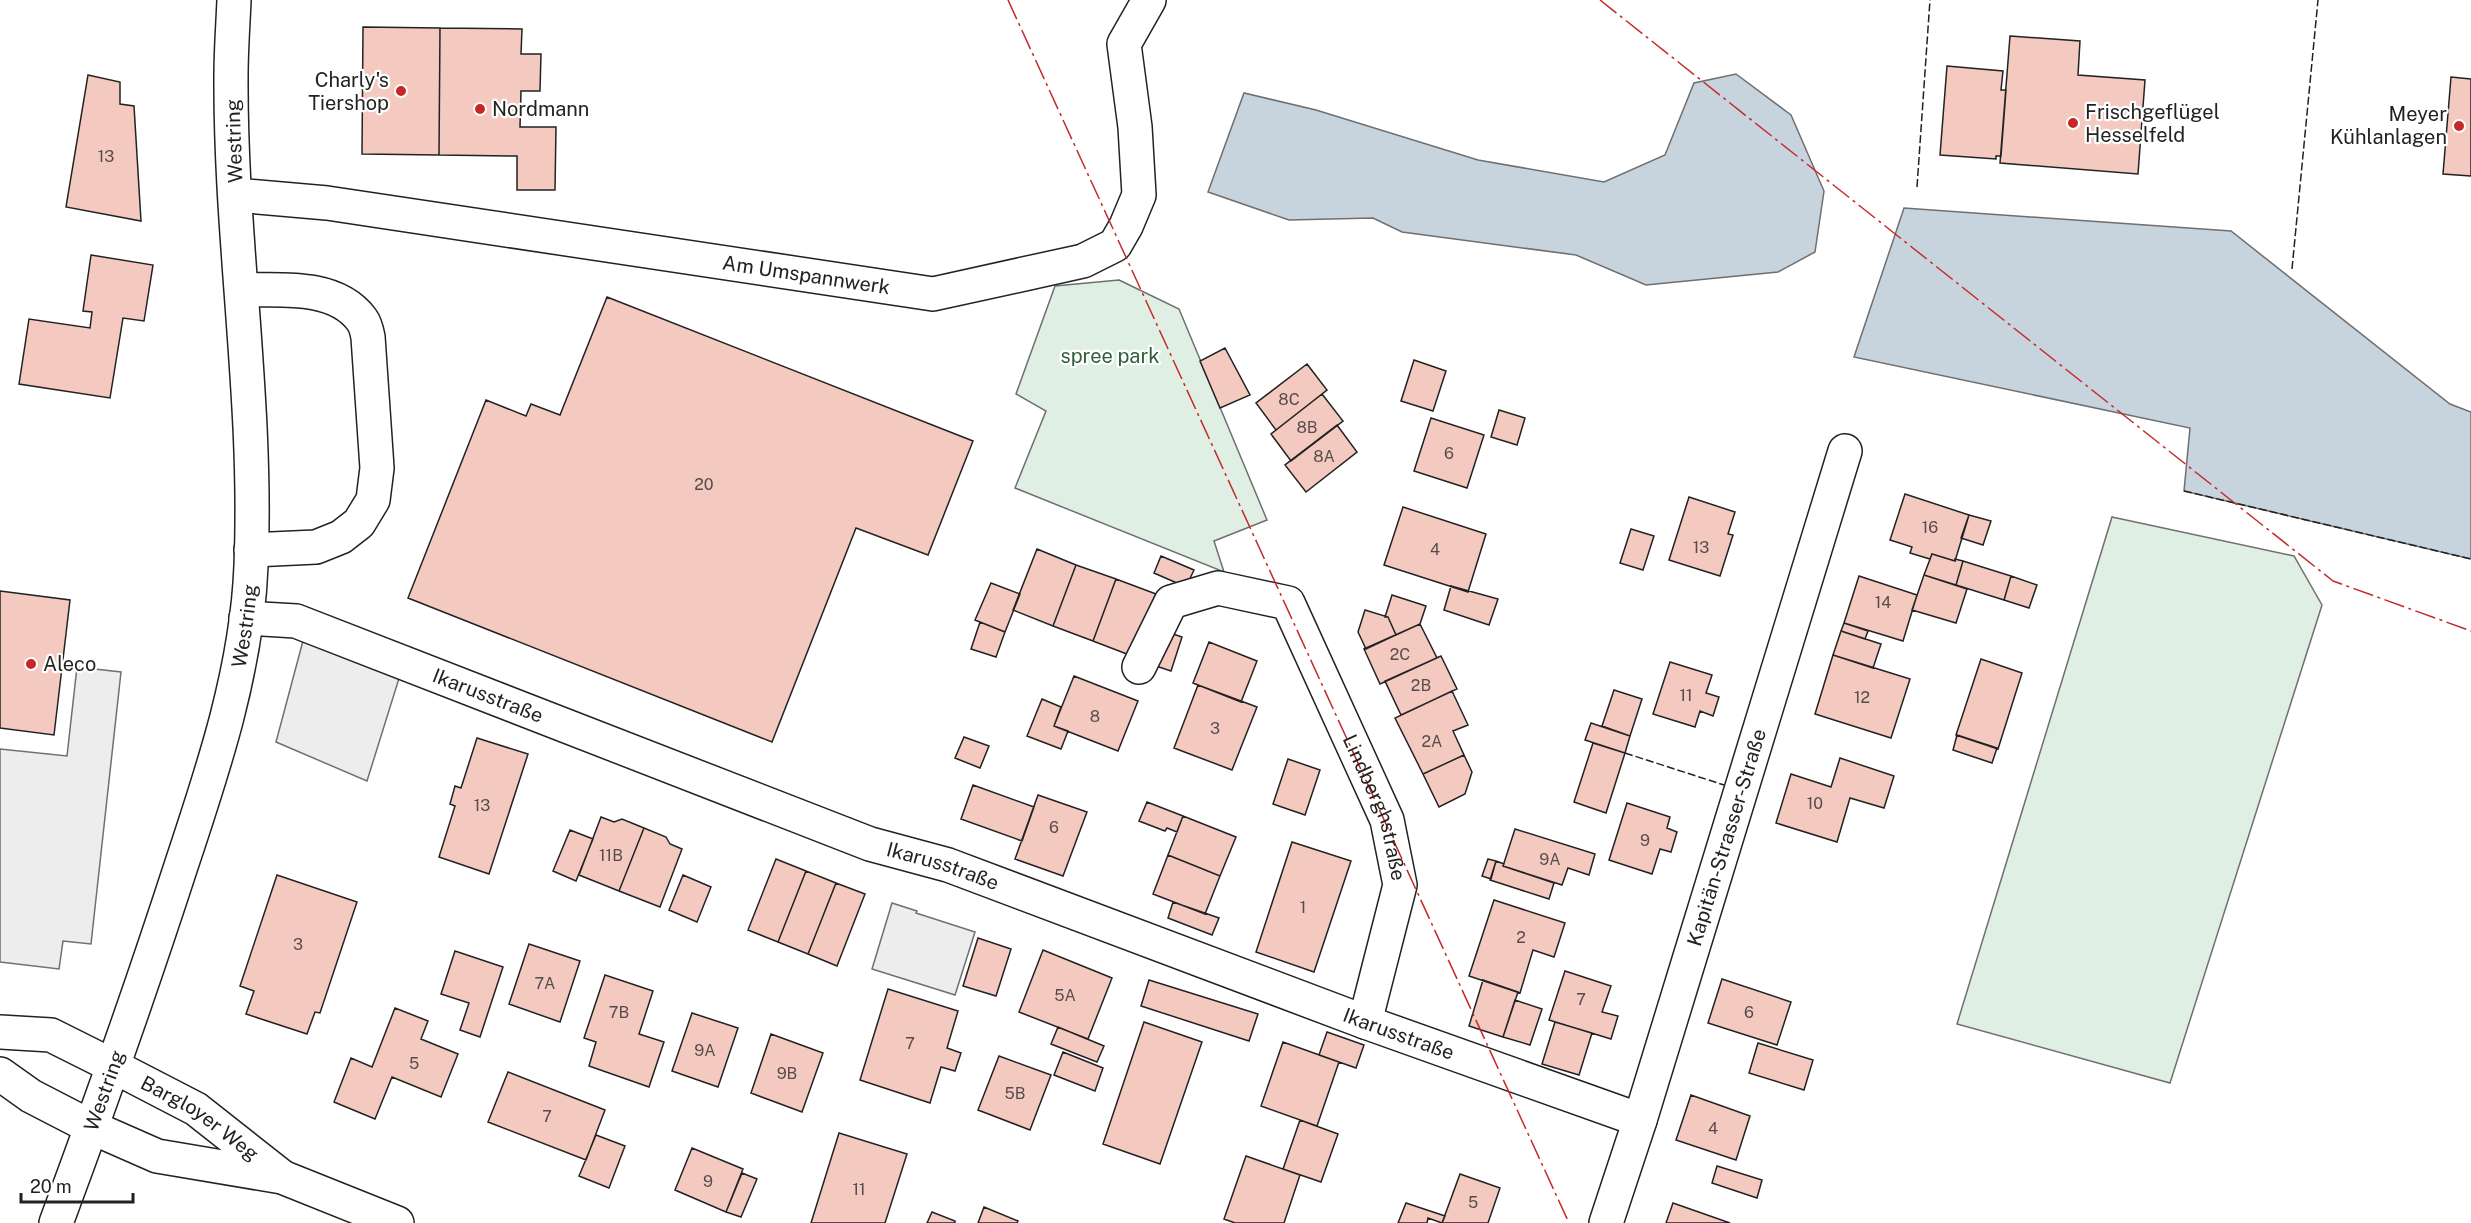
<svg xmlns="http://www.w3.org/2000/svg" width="2471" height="1223" font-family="'Public Sans',sans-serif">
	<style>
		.green { fill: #e0efe3; stroke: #6f6f6f; stroke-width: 1.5 }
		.parking { fill: #ededed; stroke: #6f6f6f; stroke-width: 1.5 }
		.water { fill: #c7d3dd; stroke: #6f6f6f; stroke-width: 1.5 }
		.building { fill: #f3c9c0; stroke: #222; stroke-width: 1.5 }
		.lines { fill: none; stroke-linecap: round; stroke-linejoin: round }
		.minor-casing { stroke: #222; stroke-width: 36 }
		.major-casing { stroke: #222; stroke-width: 36 }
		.minor { stroke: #fff; stroke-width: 33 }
		.major { stroke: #fff; stroke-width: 33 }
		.fence { stroke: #222; stroke-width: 1.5; stroke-dasharray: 8 3; stroke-linecap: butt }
		.power { stroke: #c62828; stroke-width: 1.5; stroke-dasharray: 21 4.5 3 4.5; stroke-linecap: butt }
		.poi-dot { fill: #c62828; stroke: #fff; stroke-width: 2 }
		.labels { text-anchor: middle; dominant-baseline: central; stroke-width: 4.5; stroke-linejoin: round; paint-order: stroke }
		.number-label { font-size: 16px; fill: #564c4a }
		.poi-label { font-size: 20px; fill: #222; stroke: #fff; text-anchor: start }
		.street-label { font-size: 20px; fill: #222; stroke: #fff }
		.park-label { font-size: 20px; fill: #2f5e38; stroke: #fff }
	</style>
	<rect width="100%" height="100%" fill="#fff"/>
	<path class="green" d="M1119,280l60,29 88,211 -53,21 10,31 -209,-84 31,-77 -30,-17 39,-108z
		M2112,517l182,39 28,49 -152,478 -213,-59z"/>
	<path class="parking" d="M304,637l97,35 -34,109 -91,-39z
		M77,667l44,5 -30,272 -28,-3 -4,28 -59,-7v-213l67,7z
		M892,903l25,8 -1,2 59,19 -20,63 -83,-26z"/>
	<path class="water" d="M1736,74l55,41 33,76 -9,61 -37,20 -132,13 -70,-30 -174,-23 -29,-14 -84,2 -81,-28 36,-99 72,17 162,50 126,22 61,-27 29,-72z
		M1904,208l327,23 219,173 21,8v147l-287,-68 6,-63 -336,-71z"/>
	<path class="building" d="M363,27l77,1 -1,127 -77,-1z
		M440,28l82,1 -1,25h20l-1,37h-19l-1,36h36l-1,63h-38v-34l-78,-1z
		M2010,36l70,5 -2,34 67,5 -7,94 -138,-11z
		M1947,66l56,5 -2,19h5l-5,66h-5v3l-56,-4z
		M88,75l32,7v22l14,2 7,115 -75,-14z
		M2451,77l20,2v97l-28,-2z
		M91,255l62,10 -9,56 -21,-3 -13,80 -91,-14 10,-65 61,9 2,-16 -9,-1z
		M607,297l366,144 -45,114 -72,-27 -84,214 -364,-144 78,-198 40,16 5,-12 29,11z
		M1225,348l25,47 -30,13 -20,-47z
		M1414,360l32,11 -13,40 -32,-10z
		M1307,364l20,26 -51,40 -20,-27z
		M1322,394l21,27 -52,40 -20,-27z
		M1499,410l26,8 -8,27 -26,-8z
		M1431,418l53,17 -17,53 -53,-17z
		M1337,425l20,27 -51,40 -21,-27z
		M1905,494l64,21 -14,46 -23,-7 -2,5 -20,-6 2,-6 -22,-7z
		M1689,497l46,15 -7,22 5,1 -13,41 -51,-16z
		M1403,507l83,27 -18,58 -84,-27z
		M1969,515l22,6 -8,24 -22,-7z
		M1631,529l23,7 -11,34 -23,-7z
		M1037,549l39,16 -23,61 -40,-16z
		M1932,554l23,7v-2l8,2 -7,24 -32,-10z
		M1161,556l33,14 -8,17 -32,-14z
		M1963,561l48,15 -7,24 -48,-15z
		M1076,565l40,14 -23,62 -40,-15z
		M1924,575l43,14 -11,34 -44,-13z
		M1859,576l58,19 -14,46 -59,-18z
		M2011,576l26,9 -8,23 -25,-8z
		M1116,579l40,15 -24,62 -39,-15z
		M991,583l29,11 -15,38 -30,-12z
		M1451,586l47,13 -9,26 -45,-15z
		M0,591l70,9 -16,135 -54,-7z
		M1392,595l34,11 -6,18 -24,11 -8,-18h-3z
		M1365,610l23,7 8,18 -30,14 -8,-17z
		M980,622l25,10 -9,25 -25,-8z
		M1844,623l24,8 -3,8 -24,-8z
		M1420,624l17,34 -57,26 -16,-35z
		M1841,631l40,13 -8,24 -40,-13z
		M1167,632l15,5 -11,34 -18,-6z
		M1209,642l48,19 -16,41 -48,-19z
		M1833,655l77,24 -19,59 -76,-24z
		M1441,656l16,33 -56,26 -16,-34z
		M1981,659l41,14 -24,76 -42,-14z
		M1670,662l42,13 -6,18 13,4 -6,19 -13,-5 -5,16 -42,-13z
		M1074,676l64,25 -20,50 -64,-25z
		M1198,685l59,22 -25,63 -58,-22z
		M1614,690l28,9 -12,37 -28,-10z
		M1452,691l16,34 -15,6 11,24 -41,19 -28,-56z
		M1042,699l19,8 -7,19 14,5 -7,18 -34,-13z
		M1591,723l39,13 -5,17 -40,-13z
		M1957,735l40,13 -5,15 -39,-13z
		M964,737l25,9 -9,22 -25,-10z
		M477,738l51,16 -39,120 -50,-17 16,-51 -5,-2 5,-18 6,2z
		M1593,743l32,10 -19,60 -32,-11z
		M1464,755l8,17 -7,22 -26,13 -16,-33z
		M1840,758l54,18 -10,32 -34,-10 -13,44 -61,-19 15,-49 40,13z
		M1288,759l32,11 -15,45 -32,-11z
		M973,785l61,22 -12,34 -61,-22z
		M1038,795l49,17 -24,64 -48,-17z
		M1147,802l36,14 -6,16 -10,-4 -2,3 -26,-10z
		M1627,803l43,14 -3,11 10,4 -6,20 -11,-3 -8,25 -43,-14z
		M1183,816l53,21 -16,39 -52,-21z
		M601,817l13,5 8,-3 22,9 -25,63 -40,-16z
		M644,828l22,9 4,7 12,5 -22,58 -41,-16z
		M1515,829l80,25 -6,21 -21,-7 -6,17 -59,-19z
		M570,830l23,9 -17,42 -23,-10z
		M1292,842l59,19 -37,111 -58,-20z
		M1168,855l52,21 -15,38 -52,-20z
		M776,859l30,12 -28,71 -30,-12z
		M1488,859l8,2 -5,18 -9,-3z
		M1496,861l8,3 -1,2 51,17 -5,16 -59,-19z
		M806,871l30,12 -28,71 -30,-12z
		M277,875l80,27 -37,111 -5,-1 -8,22 -61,-20 8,-23 -14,-5z
		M683,875l28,12 -14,35 -28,-12z
		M836,883l29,11 -28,72 -29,-12z
		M1494,900l71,23 -11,34 -21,-7 -13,43 -51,-17z
		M1173,902l46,16 -7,17 -44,-17z
		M978,938l33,11 -15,47 -33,-10z
		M529,944l51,17 -20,61 -51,-18z
		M1043,950l69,28 -24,61 -69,-27z
		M455,951l48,16 -23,70 -20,-7 9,-27 -28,-9z
		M1565,971l46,15 -9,26 16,4 -7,23 -62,-19z
		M605,975l48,16 -14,43 25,8 -15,45 -60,-21 7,-24 -12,-4z
		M1722,979l69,23 -14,43 -69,-22z
		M1149,980l109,34 -9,27 -108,-35z
		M1483,980l35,12 -15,45 -34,-11z
		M888,989l70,22 -11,37 14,5 -6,18 -14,-4 -11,36 -70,-23z
		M1515,1000l27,9 -12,36 -27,-8z
		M395,1008l33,13 -7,18 37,15 -17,43 -49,-20 -17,42 -41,-17 17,-44 21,9z
		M692,1013l46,15 -20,59 -46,-16z
		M1144,1022l58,20 -42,122 -57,-20z
		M1555,1022l37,11 -13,42 -37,-11z
		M1058,1027l46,19 -7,16 -46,-18z
		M1327,1032l37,13 -8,23 -37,-13z
		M771,1034l52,19 -21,59 -51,-19z
		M1283,1042l56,20 -22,64 -56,-20z
		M1758,1043l55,17 -9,30 -55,-17z
		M1063,1052l40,16 -8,23 -41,-16z
		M999,1056l52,19 -21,55 -52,-20z
		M508,1072l97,38 -19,50 -98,-38z
		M1691,1095l59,21 -14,44 -60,-20z
		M1300,1120l38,14 -17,48 -38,-13z
		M839,1133l68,21 -22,69h-74z
		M596,1135l29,11 -16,42 -30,-12z
		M692,1148l51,21 -17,43 -51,-22z
		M1246,1156l54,19 -16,48h-49l-11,-4z
		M1717,1166l45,14 -5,18 -45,-15z
		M742,1173l15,6 -16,38 -15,-5z
		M1460,1174l40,14 -12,35h-46z
		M1406,1203l39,13 -3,7 -14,-5 -1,5h-29z
		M1673,1203l57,20h-64z
		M984,1207l34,14 -1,2h-39z
		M932,1212l23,9v2h-28z"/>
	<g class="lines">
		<g class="minor-casing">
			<g id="minor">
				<path id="s1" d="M236,195l91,8 606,91 150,-33 32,-16 11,-19 13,-31 -4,-68 -11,-83 25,-44"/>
				<path d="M242,290c38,0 94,-6 120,30 3,4 5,12 6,17l9,131 -4,32 -14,23 -18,14 -25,10 -65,3"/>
				<path id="s2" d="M246,618l50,3 574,223 78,21 417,157 275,98"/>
				<path id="s3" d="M1139,667l32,-65 47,-14 70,15 99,217 13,65 -35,137"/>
				<path id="s4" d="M0,1032l51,3 62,31 83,43 85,67"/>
				<path d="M0,1074l31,22 60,31 66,29 125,21 115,46"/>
				<path id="s5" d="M1606,1223l34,-103 205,-669"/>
			</g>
		</g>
		<g class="major-casing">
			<g id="major">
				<path id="s6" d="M56,1223c44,-118 86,-237 125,-357 32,-96 66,-197 70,-300 7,-164 -21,-327 -20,-490 0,-26 2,-51 3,-76"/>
			</g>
		</g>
		<use href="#minor" class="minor"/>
		<use href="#major" class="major"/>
		<path class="fence" d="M1917,187l13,-187
			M2292,269l26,-269
			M2184,491l287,68
			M1625,753l99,32"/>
		<path class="power" d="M1008,0l561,1223
			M1600,0l733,581 138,50"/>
	</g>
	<g class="poi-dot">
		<circle cx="401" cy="91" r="6"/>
		<circle cx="480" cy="109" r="6"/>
		<circle cx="2073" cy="123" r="6"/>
		<circle cx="2459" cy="126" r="6"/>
		<circle cx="31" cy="664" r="6"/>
	</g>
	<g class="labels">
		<g class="number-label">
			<text x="106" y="156">13</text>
			<text x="1289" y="399">8C</text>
			<text x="1307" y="427">8B</text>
			<text x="1449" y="453">6</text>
			<text x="1324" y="456">8A</text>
			<text x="704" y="484">20</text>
			<text x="1930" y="527">16</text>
			<text x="1701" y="547">13</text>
			<text x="1435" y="549">4</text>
			<text x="1883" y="602">14</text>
			<text x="1400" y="654">2C</text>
			<text x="1421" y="685">2B</text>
			<text x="1686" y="695">11</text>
			<text x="1862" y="697">12</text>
			<text x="1095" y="716">8</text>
			<text x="1215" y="728">3</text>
			<text x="1432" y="741">2A</text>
			<text x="1815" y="803">10</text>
			<text x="482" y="805">13</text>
			<text x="1054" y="827">6</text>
			<text x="1645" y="840">9</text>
			<text x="611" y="855">11B</text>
			<text x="1550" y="859">9A</text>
			<text x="1303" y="907">1</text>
			<text x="1521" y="937">2</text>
			<text x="298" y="944">3</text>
			<text x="545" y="983">7A</text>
			<text x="1065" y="995">5A</text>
			<text x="1581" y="999">7</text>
			<text x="619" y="1012">7B</text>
			<text x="1749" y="1012">6</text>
			<text x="910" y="1043">7</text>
			<text x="705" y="1050">9A</text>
			<text x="414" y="1063">5</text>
			<text x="787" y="1073">9B</text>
			<text x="1015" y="1093">5B</text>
			<text x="547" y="1116">7</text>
			<text x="1713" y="1128">4</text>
			<text x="708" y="1181">9</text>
			<text x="859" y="1189">11</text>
			<text x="1473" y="1202">5</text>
		</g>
		<g class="poi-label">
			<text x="389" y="80" text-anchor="end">Charly's<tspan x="389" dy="23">Tiershop</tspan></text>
			<text x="492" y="109">Nordmann</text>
			<text x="2085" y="112">Frischgeflügel<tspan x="2085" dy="23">Hesselfeld</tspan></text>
			<text x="2447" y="114" text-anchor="end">Meyer<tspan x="2447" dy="23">Kühlanlagen</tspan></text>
			<text x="43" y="664">Aleco</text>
		</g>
		<g class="street-label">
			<text transform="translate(234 141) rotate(-92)">Westring</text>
			<text stroke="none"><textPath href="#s1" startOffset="576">Am Umspannwerk</textPath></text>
			<text stroke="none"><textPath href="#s6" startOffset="627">Westring</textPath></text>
			<text stroke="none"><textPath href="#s2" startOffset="256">Ikarusstraße</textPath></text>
			<text stroke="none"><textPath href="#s3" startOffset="416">Lindberghstraße</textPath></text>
			<text stroke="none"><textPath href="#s5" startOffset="404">Kapitän-Strasser-Straße</textPath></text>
			<text stroke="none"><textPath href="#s2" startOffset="742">Ikarusstraße</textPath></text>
			<text stroke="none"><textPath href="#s2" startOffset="1228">Ikarusstraße</textPath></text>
			<text stroke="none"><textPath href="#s6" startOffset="141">Westring</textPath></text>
			<text stroke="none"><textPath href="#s4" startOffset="222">Bargloyer Weg</textPath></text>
		</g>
		<g class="park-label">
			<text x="1110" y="356">spree park</text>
		</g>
	</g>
	<path d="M21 1193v9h112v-9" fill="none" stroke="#222222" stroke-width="3"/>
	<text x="30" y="1193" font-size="18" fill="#222222" stroke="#ffffff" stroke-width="4.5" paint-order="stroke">20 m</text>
</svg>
